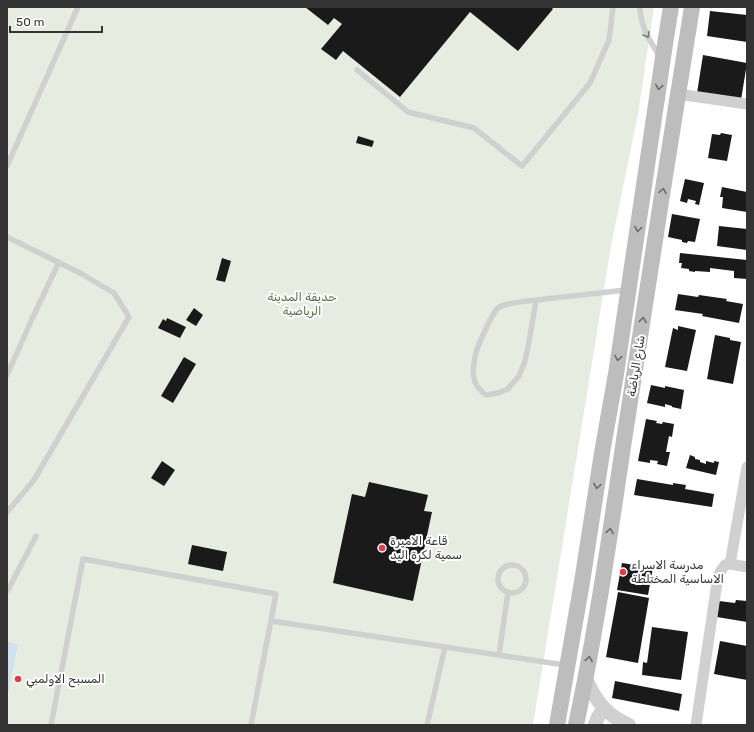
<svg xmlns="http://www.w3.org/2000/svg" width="754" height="732" font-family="Rubik,'Noto Sans Arabic',sans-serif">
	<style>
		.green { fill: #e6ecdf }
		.water { fill: #cfe2ee }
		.building { fill: #1a1a1a }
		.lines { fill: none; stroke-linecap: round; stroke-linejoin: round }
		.service { stroke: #d0d0d0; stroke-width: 5.5 }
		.minor { stroke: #d0d0d0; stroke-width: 11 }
		.tertiary { stroke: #d0d0d0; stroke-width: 14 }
		.secondary { stroke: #bdbdbd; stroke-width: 16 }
		.oneway { stroke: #7a7a7a }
		.oneway2 { stroke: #6a6a6a }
		.poi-dot { fill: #e63946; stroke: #fff; stroke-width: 1.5 }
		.labels { text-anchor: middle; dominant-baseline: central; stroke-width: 4; stroke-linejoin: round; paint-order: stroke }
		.park-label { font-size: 12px; fill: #56703f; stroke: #fff }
		.street-label { font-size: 12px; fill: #333; stroke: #fff }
		.poi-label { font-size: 12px; fill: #333; stroke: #fff; text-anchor: start }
	</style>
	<rect width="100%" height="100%" fill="#fff"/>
	<path class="green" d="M7,7h647l-16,107 -27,132 -78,479h-526z"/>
	<path class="water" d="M7,642l11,2 -11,55z"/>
	<path class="building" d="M305,7h246l2,2 -35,42 -48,-39 -70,85 -57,-46 -7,9 -15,-11 21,-25 -8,-6 -6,7z
		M710,11l37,4v27l-40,-6z
		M703,55l44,8 -6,37 -44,-7z
		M721,133l11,2 -5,26 -19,-3 4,-24 8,1z
		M358,136l16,5 -2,6 -16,-4z
		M685,179l19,4 -5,22 -4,-1 1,-3 -8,-2 -1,4 -7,-2z
		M722,187l25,5v20l-25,-4 1,-11h-3z
		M672,214l28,5 -5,23 -7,-1 -1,2 -5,-1v-2l-14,-3z
		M719,226l28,3v21l-30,-4z
		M680,253l67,7v19l-13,-1v-7l-24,-3v4l-15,-1v1l-6,-1v-2l-8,-1 1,-5h-3z
		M222,258l9,3 -6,21 -9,-2z
		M678,294l20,3 1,-2 28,4 -1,2 17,3 -4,19 -37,-7 1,-2 -28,-4z
		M194,308l9,7 -7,11 -10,-6z
		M167,318l19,9 -6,11 -22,-10 5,-9 3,2z
		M678,326l18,4 -9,41 -22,-4 8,-39 5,2z
		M715,335l15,3v2l11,2 -8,42 -26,-5z
		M184,357l12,7 -23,39 -12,-7z
		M651,385l14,3v-2l19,4 -3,19 -9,-2v-1l-7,-2v3l-18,-4z
		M646,419l11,2 -1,2 6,1 1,-2 11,2 -2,13 -3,-1 -3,16h4l-3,14 -10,-2 1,-3 -8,-1v3l-12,-2z
		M690,455l5,2v2l5,1v2l6,2v-3l8,2v-2l5,1 -3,13 -30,-7z
		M162,461l13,9 -11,16 -13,-8z
		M637,479l36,6v-2l13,2 -1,4 29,5 -2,13 -78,-12z
		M369,482l59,13 -4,16 8,1 -19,89 -80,-18 19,-89 13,3z
		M192,545l35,7 -4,19 -35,-7z
		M622,563l31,5 -5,27 -31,-5z
		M618,592l31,6 -11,65 -32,-6z
		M736,600l11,1v21l-30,-5 2,-16 16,2z
		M652,627l36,5 -7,48 -39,-5 1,-13 4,1z
		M720,641l27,5v34l-33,-6z
		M615,681l67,13 -3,17 -67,-13z"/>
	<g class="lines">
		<path class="service" d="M640,7c0,19 10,33 19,49
			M357,70l51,42 66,16 48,38 68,-83 19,-43 4,-33
			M7,166l71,-159
			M7,237l73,36 34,20 15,24 -95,163 -27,32
			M536,300l-7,42 -4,19 -6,15 -11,13 -10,4 -12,2c-6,-5 -11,-9 -12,-17 -2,-8 0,-17 2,-25 2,-8 17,-42 23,-46 8,-4 27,-6 37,-7z
			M536,300l90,-10
			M7,375l25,-56 27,-57
			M498 579a14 14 0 1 1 28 0a14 14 0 1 1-28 0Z
			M7,591l1,-1 28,-54
			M271,621l294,44
			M499,655l9,-63
			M51,725l32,-166 193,35 -25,131
			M427,725l18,-78"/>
		<path class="minor" d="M678,94l69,10
			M730,564l17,-97
			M696,725l22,-149 4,-7 3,-4 5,-1 17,3"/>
		<path class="tertiary" d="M586,679c10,22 20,36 43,46
			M595,725l3,-8 6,-8"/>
		<path class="secondary" d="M557,725l25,-143 20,-129 14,-79 49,-330 6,-37
			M576,725c20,-94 34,-190 48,-285 23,-144 44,-289 68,-433"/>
	</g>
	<defs><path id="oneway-chevron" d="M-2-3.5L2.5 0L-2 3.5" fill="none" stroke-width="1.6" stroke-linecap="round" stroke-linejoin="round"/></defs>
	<use class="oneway" href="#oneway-chevron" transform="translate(647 35) rotate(61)"/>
	<g class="oneway2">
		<use href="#oneway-chevron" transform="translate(659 87) rotate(98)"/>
		<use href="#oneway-chevron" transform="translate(663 191) rotate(-81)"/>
		<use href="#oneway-chevron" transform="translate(638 229) rotate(98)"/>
		<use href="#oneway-chevron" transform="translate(643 320) rotate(-81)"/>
		<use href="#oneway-chevron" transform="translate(618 358) rotate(99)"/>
		<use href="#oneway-chevron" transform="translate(597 486) rotate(99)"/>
		<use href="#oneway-chevron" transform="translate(610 531) rotate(-81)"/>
		<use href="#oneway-chevron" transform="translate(589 659) rotate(-81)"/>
	</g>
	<g class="poi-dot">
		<circle cx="382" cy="548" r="4"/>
		<circle cx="623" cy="572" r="4"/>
		<circle cx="18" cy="679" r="4"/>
	</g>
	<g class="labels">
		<g class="park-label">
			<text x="302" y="297">حديقة المدينة<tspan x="302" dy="14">الرياضية</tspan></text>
		</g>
		<g class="street-label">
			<text transform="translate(636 366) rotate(-81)">شارع الرياضة</text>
		</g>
		<g class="poi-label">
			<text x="390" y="541">قاعة الاميرة<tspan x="390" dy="14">سمية لكرة اليد</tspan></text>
			<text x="631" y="565">مدرسة الاسراء<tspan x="631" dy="14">الاساسية المختلطة</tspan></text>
			<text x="26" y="679">المسبح الاولمبي</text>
		</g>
	</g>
	<rect width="754" height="732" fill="none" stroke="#333333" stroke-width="16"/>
	<path d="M10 26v6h92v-6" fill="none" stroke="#333333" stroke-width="2"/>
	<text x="16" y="26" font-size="12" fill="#333333" stroke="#ffffff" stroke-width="3" paint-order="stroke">50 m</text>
</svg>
